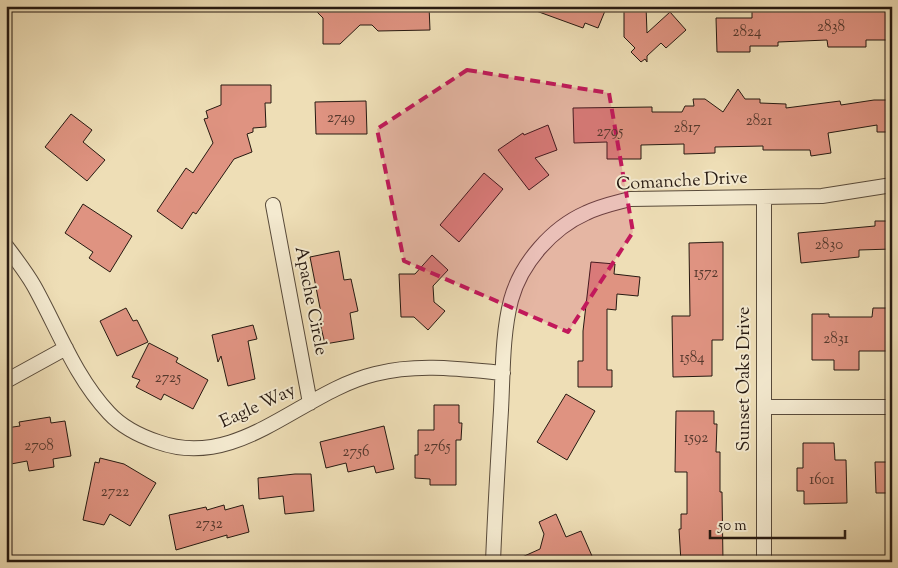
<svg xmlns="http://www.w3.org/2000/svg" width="898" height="568" font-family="'Sorts Mill Goudy',serif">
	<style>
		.building { fill: #df9381; stroke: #261911 }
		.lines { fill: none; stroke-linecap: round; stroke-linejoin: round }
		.minor-casing { stroke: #584a3a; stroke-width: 16 }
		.minor { stroke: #f4ead0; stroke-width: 14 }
		.marked { fill: #c2185b; fill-opacity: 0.2; stroke: #c2185b; stroke-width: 4; stroke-dasharray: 10 6; stroke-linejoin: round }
		.labels { text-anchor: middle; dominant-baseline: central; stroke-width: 4; stroke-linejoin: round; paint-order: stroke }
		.number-label { font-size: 15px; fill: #54382d }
		.street-label { font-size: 18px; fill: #261911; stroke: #f4ead0 }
	</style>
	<rect width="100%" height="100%" fill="#eedeb6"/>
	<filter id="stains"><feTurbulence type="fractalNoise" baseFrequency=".004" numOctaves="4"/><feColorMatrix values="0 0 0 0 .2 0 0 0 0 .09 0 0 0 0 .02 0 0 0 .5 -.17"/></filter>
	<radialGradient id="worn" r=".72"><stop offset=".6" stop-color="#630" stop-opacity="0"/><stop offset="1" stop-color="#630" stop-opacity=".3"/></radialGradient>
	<path class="building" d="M311,6h118l1,24 -52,1 -6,-6h-12l-20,19h-17v-26z
		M528,6h79l-9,22 -13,-5 -2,5 -55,-20z
		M624,6h22l1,27 23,-21 16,18 -20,18 -5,-5 -14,13v6l-2,-3 -4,3 -10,-10 4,-4 -11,-11z
		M752,6h26v2l36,-1v3h30v-4h48v34h-26v7h-38l-1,-7 -49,2v4h-28v6h-33l-1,-34h36z
		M221,85h50v18h-6l1,24 -13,1v4l-6,2 5,18 -18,7 -38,55 -3,-2 -11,17 -25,-18 29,-43 7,5 20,-30 -9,-24 4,-1 -2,-7 15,-6z
		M738,89l7,10h15v4l26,1v4l54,-7 1,4 33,-5h18v32h-15v-7l-49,8 3,20 -20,3 -1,-6h-47v-4l-48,1v6l-31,1v-10l-43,1v14h-34v-17l-33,1 -1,-35 79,-1v5h30l3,-6h9l-1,-7h12l18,13z
		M366,101l1,33h-51l-1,-32z
		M71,114l21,16 -9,12 22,18 -18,21 -42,-34z
		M548,125l9,25 -22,8 14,17 -20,15 -31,-40 25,-17 1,2z
		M484,173l19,16 -44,53 -19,-17z
		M83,204l49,32 -22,36 -21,-14 4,-6 -28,-19z
		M875,221h17v28l-33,1v7l-58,6 -3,-30 77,-7z
		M723,242v98h-11v36l-39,1 -1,-61h18l-1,-73z
		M339,251l5,29 7,-1 7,32 -8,2 4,26 -29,5 -5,-21h3l-13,-66z
		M432,255l16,15 -15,16 1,16 11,9 -17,19 -14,-13h-13l-2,-43h16z
		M591,262l24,2 -1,10 26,3 -2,19 -21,-2 -1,16 -9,-1v61h5v17h-34v-26h5v-30z
		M126,308l7,13 4,-1 11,22 -31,14 -17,-35z
		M873,308h19v43h-33v19h-25v-10h-22v-46h17v3h43z
		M253,325l4,14 -9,2 7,38 -27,7 -7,-30 -3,6 -6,-27z
		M149,343l29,15 -2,4 32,18 -15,29 -29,-15 -3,6 -25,-13 4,-7 -8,-3z
		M566,394l29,17 -28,49 -30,-18z
		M434,405h25v18h3l-1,17h-5v45h-26v-6l-15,-1v-23h3v-25h16z
		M676,411h38v13h3l-1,28h4v40h2l1,70h-42l-2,-33h2v-15h6v-42h-12z
		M50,417l1,6 14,-2 6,35 -18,3 1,8 -25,4 -2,-10 -16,3 -5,-36 14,-2 -1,-4z
		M384,426l10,43 -18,4 -2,-7 -26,6 -2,-9 -20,5 -6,-26z
		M803,443h31l1,17h11l1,43 -43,1v-13h-7v-23h6z
		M100,458l24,6 32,19 -26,43 -20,-12 -6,11 -21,-5 12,-58 4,1z
		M875,462h17v31h-16z
		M295,474h16l3,37 -29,3 -2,-18 -24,3 -1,-21z
		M224,505l1,5 18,-5 6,27 -22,6v-3l-51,15 -7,-35 37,-8 1,3z
		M556,514l10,23 15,-6 11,25 -12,6h-69l29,-13 4,-15 -5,-12z"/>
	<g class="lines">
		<g class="minor-casing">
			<path id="minor" d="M764,197v365
				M273,205l37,198
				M6,246c10,13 20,26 28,40 24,43 41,91 75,127 13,14 31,23 49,29 81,29 143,-50 217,-68 42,-11 86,-5 128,-1
				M6,381l60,-33
				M764,407h128
				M493,562c2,-51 5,-102 8,-152 2,-36 1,-75 10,-110 10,-37 41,-72 75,-87 14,-7 29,-10 44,-14l192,-3 70,-11"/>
		</g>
		<use href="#minor" class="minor"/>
	</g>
	<path class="marked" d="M467,70l142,23 24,139 -65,100 -164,-71 -27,-132z"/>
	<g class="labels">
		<g class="number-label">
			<text x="831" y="27">2838</text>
			<text x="747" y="32">2824</text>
			<text x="341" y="118">2749</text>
			<text x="759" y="121">2821</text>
			<text x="687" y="128">2817</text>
			<text x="610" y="132">2795</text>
			<text x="829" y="245">2830</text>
			<text x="706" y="273">1572</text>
			<text x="836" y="339">2831</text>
			<text x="692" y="358">1584</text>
			<text x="168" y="378">2725</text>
			<text x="696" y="438">1592</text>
			<text x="39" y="446">2708</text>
			<text x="437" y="447">2765</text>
			<text x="356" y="452">2756</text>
			<text x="822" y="480">1601</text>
			<text x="115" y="492">2722</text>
			<text x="209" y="524">2732</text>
		</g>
		<g class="street-label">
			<text transform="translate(682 182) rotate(-3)">Comanche Drive</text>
			<text transform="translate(310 301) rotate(79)">Apache Circle</text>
			<text transform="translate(745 379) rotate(-90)">Sunset Oaks Drive</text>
			<text transform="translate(258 407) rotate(-25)">Eagle Way</text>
		</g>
	</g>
	<rect width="898" height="568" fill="none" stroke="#eedeb6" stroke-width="25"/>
	<rect x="8" y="8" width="883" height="553" fill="none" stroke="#261911" stroke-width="2.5"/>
	<rect x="12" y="12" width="873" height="543" fill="none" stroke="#261911"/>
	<path d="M710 530v8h135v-8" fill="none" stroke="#261911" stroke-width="2.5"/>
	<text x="718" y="530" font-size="15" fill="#261911" stroke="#f4ead0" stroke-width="4" paint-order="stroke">50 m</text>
	<rect width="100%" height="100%" filter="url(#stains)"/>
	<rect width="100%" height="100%" fill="url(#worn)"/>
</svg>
